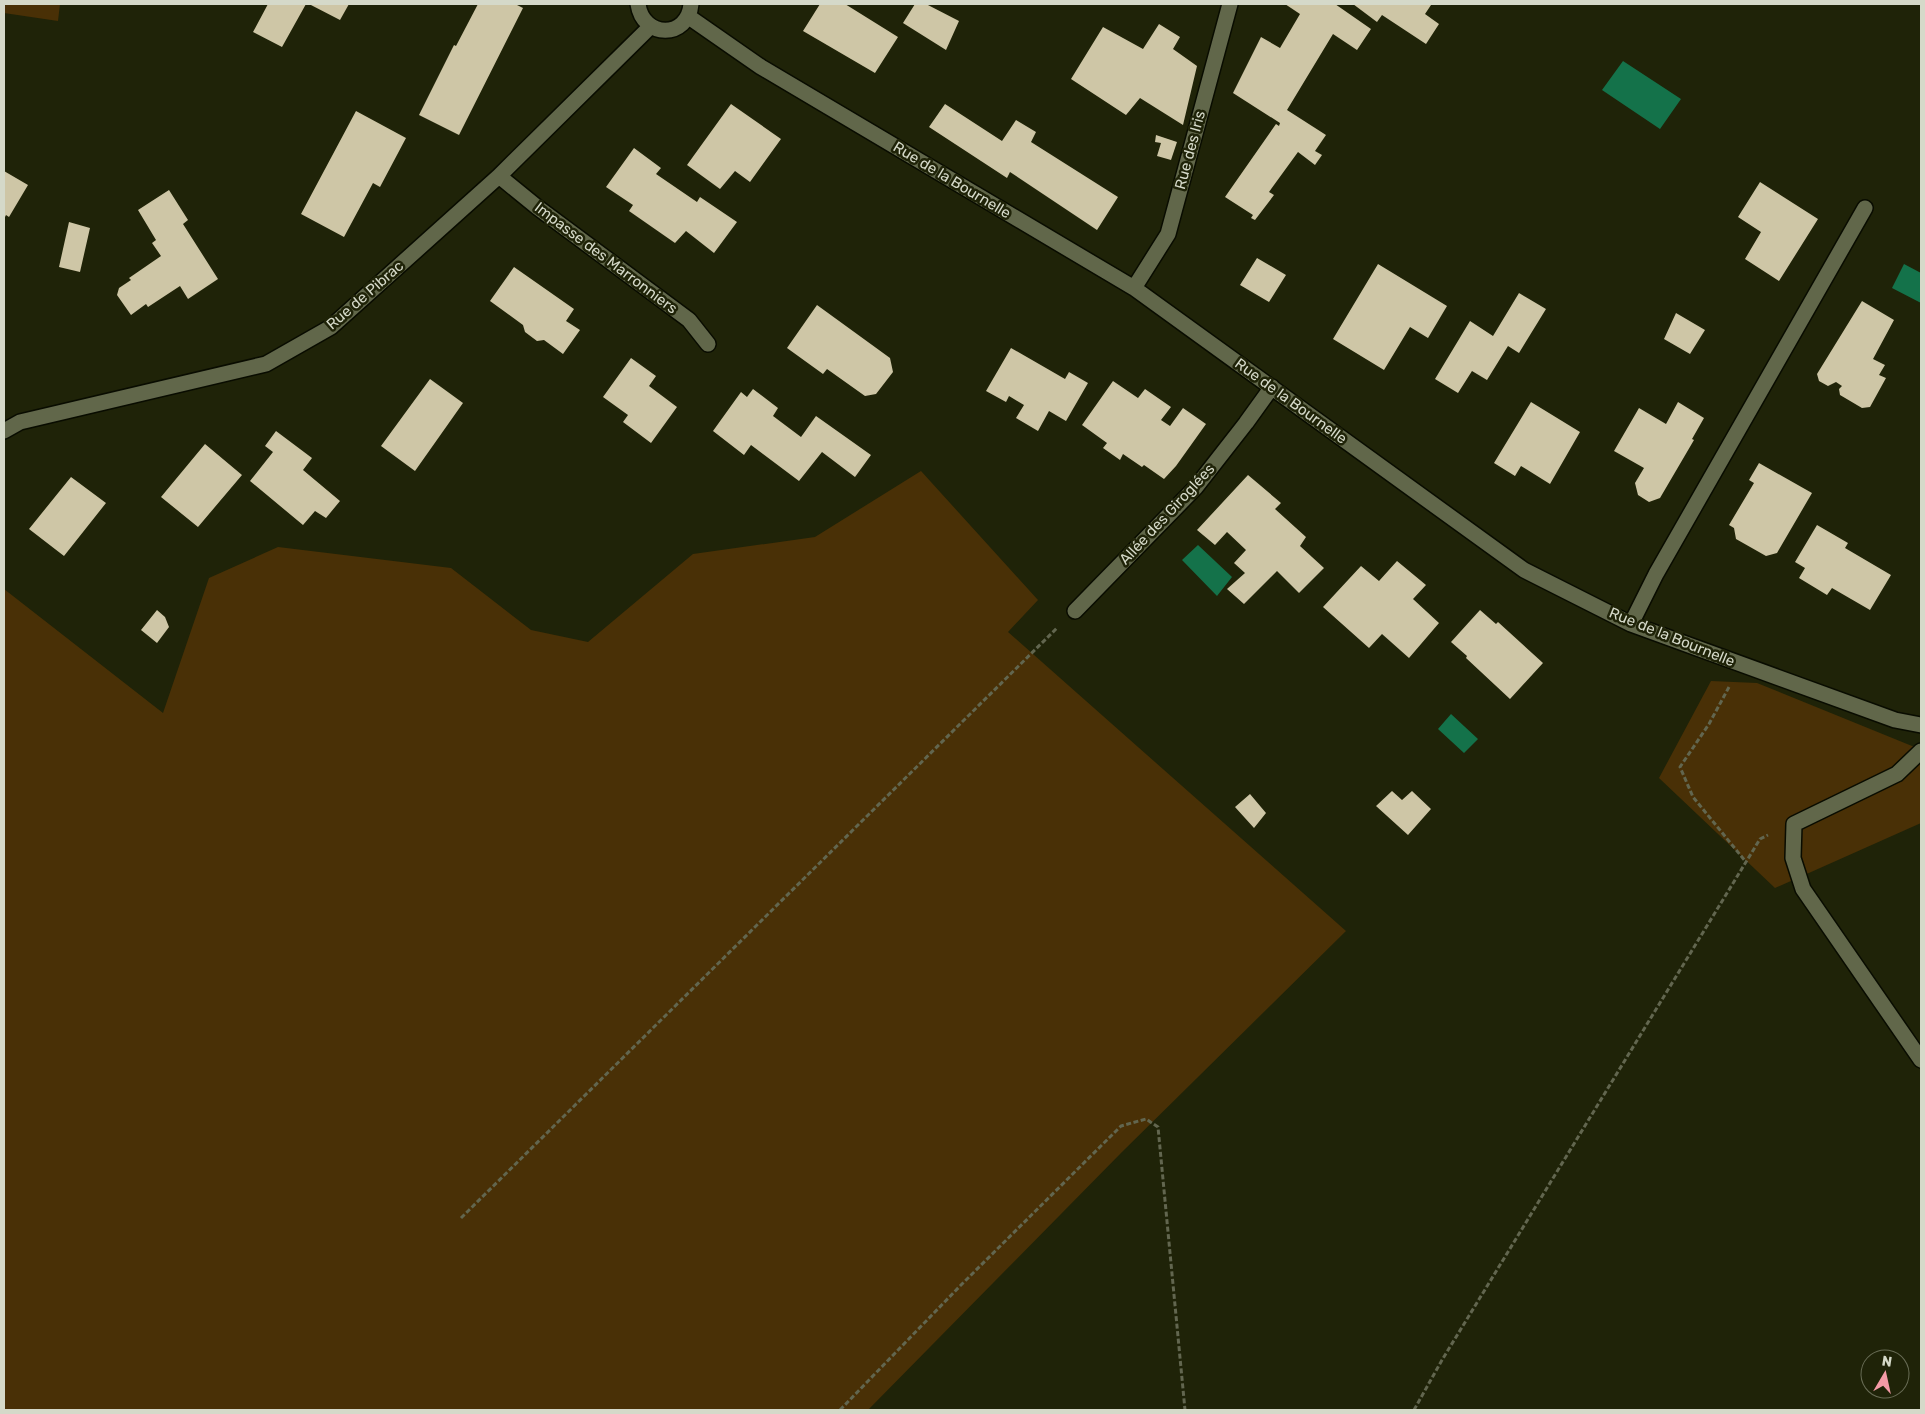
<svg xmlns="http://www.w3.org/2000/svg" width="1925" height="1414" font-family="Rubik,sans-serif">
	<style>
		.green { fill: #493006 }
		.water { fill: #14724a }
		.building { fill: #cec6a6 }
		.lines { fill: none; stroke-linecap: round; stroke-linejoin: round }
		.minor-casing { stroke: #090c00; stroke-width: 18 }
		.path { stroke: #62664f; stroke-width: 3; stroke-dasharray: 5 2.5; stroke-linecap: butt }
		.minor { stroke: #61674a; stroke-width: 15 }
		.labels { text-anchor: middle; dominant-baseline: central; stroke-width: 5; stroke-linejoin: round; paint-order: stroke }
		.street-label { font-size: 15px; fill: #d5d9c9; stroke: #1f2308 }
	</style>
	<rect width="100%" height="100%" fill="#1f2308"/>
	<path class="green" d="M4,4h56l-2,17 -54,-8z
		M921,471l117,129 -30,32 338,299 -225,222 -253,257h-864v-821l159,124 46,-135 69,-31 173,21 80,62 57,12 105,-88 122,-17z
		M1711,681l46,2 155,63 9,1v76l-146,65 -116,-110z"/>
	<path class="water" d="M1623,61l58,38 -21,30 -58,-39z
		M1904,264l17,9v30l-29,-15z
		M1198,545l34,32 -15,19 -35,-36z
		M1451,714l27,25 -14,14 -26,-24z"/>
	<path class="building" d="M268,4h38l-24,43 -29,-15z
		M309,4h40l-9,16z
		M478,4h37l8,4 -64,127 -40,-20 35,-70 2,1z
		M820,4h25l53,33 -23,36 -72,-42z
		M915,4h11l33,17 -13,29 -43,-27z
		M1285,4h50l36,25 -14,21 -24,-16 -46,76 39,25 -11,16 7,4 -7,10 -17,-13 -29,40 5,3 -19,25 -4,-2 2,-3 -28,-18 51,-73 3,2 1,-3 -47,-30 28,-56 19,11 20,-34z
		M1353,4h77l1,1 -6,9 14,10 -13,20 -44,-29 -5,7z
		M1159,24l21,13 -7,12 24,17 -14,59 -43,-27 -14,17 -55,-36 32,-52 40,22z
		M731,104l50,35 -31,43 -15,-11 -15,18 -33,-24z
		M945,104l57,37 14,-21 20,12 -5,10 87,55 -21,33 -87,-58 -3,6 -78,-51z
		M356,111l50,27 -26,49 -7,-4 -29,54 -43,-23z
		M1156,135l21,7 -6,18 -14,-4 4,-13 -6,-1z
		M634,148l27,20 -5,6 41,28 3,-5 37,25 -23,31 -28,-22 -11,12 -46,-32 4,-6 -27,-18z
		M4,171l24,14 -19,32 -3,-2 -2,4z
		M1760,182l58,37 -39,62 -34,-22 16,-27 -23,-15z
		M169,190l19,30 -5,4 35,55 -30,20 -8,-13 -32,21 -2,-3 -15,11 -14,-20 2,-7 12,-8 -2,-2 32,-22 -9,-13 4,-3 -18,-30z
		M69,222l21,6 -10,44 -21,-5z
		M1257,258l29,17 -17,27 -29,-17z
		M1378,264l69,42 -19,32 -18,-11 -26,43 -51,-31z
		M514,267l60,42 -8,12 14,9 -17,24 -19,-14 -7,1 -12,-9 -2,-7 -33,-24z
		M1519,293l27,16 -27,44 -11,-7 -21,34 -15,-9 -14,22 -23,-14 35,-58 23,15z
		M1862,301l32,19 -21,39 12,6 -6,10 7,3 -16,29 -8,1 -22,-13 -1,-6 3,-3 -6,-4 -8,4 -9,-5 -2,-7z
		M817,305l73,53 3,14 -17,22 -11,2 -38,-27 -4,5 -36,-26z
		M1676,313l29,17 -15,24 -26,-15z
		M1011,348l54,31 4,-7 19,11 -22,38 -17,-10 -11,20 -22,-13 8,-13 -15,-9 -3,6 -20,-11z
		M631,358l25,18 -7,10 28,21 -26,36 -28,-21 5,-7 -25,-18z
		M430,379l33,24 -48,68 -34,-25z
		M1113,381l25,17 7,-9 26,18 -10,13 9,6 13,-18 23,16 -30,42 -12,13 -20,-14 -2,2 -19,-13 -3,6 -17,-12 4,-5 -25,-18z
		M753,389l25,19 -5,8 28,21 15,-21 55,39 -16,22 -33,-25 -23,29 -48,-36 -7,10 -31,-24 28,-39 6,5z
		M1531,402l49,30 -30,52 -29,-18 -6,10 -21,-13z
		M1678,402l26,16 -12,21 2,1 -34,58 -11,4 -11,-7 -3,-12 9,-15 -30,-17 25,-43 27,16z
		M276,431l36,27 -9,12 37,31 -14,17 -11,-7 -12,14 -53,-44 23,-29 -8,-6z
		M205,444l37,31 -44,52 -37,-30z
		M1759,463l53,30 -35,60 -11,3 -30,-17 -2,-11 -5,-3 25,-42 -5,-3z
		M1248,475l33,28 -6,6 31,28 -6,9 24,22 -25,25 -22,-22 -33,33 -17,-15 18,-16 -11,-10 12,-13 -19,-18 -12,13 -18,-15z
		M71,477l35,26 -42,53 -35,-27z
		M1817,525l31,18 -3,5 46,27 -21,35 -38,-22 -5,7 -28,-17 6,-10 -10,-6z
		M1397,561l29,24 -13,14 26,24 -30,35 -27,-24 -13,14 -46,-41 38,-41 18,15z
		M157,610l8,7 4,10 -12,16 -16,-13z
		M1480,610l16,14 2,-2 45,41 -33,36 -44,-41 1,-2 -16,-14z
		M1392,791l10,9 10,-9 19,18 -23,26 -32,-29z
		M1250,794l16,19 -12,15 -19,-21z"/>
	<g class="lines">
		<g class="minor-casing">
			<path id="minor" d="M638,4c5,35 50,35 53,0
				M689,17l72,50 373,221 390,282 107,54 264,96 26,5
				M499,176l38,31 152,113 19,24
				M1134,288l34,-54 62,-230
				M4,431l16,-9 246,-58 65,-37 168,-151 151,-149
				M1075,611l121,-124 50,-64 26,-36
				M1631,624l25,-50 209,-366
				M1921,751l-24,23 -103,50 -1,34 10,31 118,171"/>
		</g>
		<path class="path" d="M1729,687l-20,37 -29,43 13,30 53,65
			M461,1218l597,-591
			M840,1410l121,-125 160,-159 25,-7 12,8 27,283
			M1414,1410l28,-50 318,-521 8,-4"/>
		<use href="#minor" class="minor"/>
	</g>
	<g class="labels">
		<g class="street-label">
			<text transform="translate(1190 150) rotate(-75)">Rue des Iris</text>
			<text transform="translate(952 180) rotate(31)">Rue de la Bournelle</text>
			<text transform="translate(606 258) rotate(37)">Impasse des Marronniers</text>
			<text transform="translate(365 295) rotate(-41)">Rue de Pibrac</text>
			<text transform="translate(1291 401) rotate(36)">Rue de la Bournelle</text>
			<text transform="translate(1167 514) rotate(-47)">Allée des Giroglées</text>
			<text transform="translate(1672 637) rotate(22)">Rue de la Bournelle</text>
		</g>
	</g>
	<rect width="1925" height="1414" fill="none" stroke="#d5d9c9" stroke-width="10"/>
	<g transform="translate(1885 1374) rotate(9)"><circle r="24" fill="#1f2308" stroke="#686c55"/>
	<path d="M0-4L9 19L0 12L-9 19Z" fill="#f49aa6"/>
	<text y="-8" font-size="14" font-weight="bold" text-anchor="middle" fill="#d5d9c9">N</text>
	</g>
</svg>
